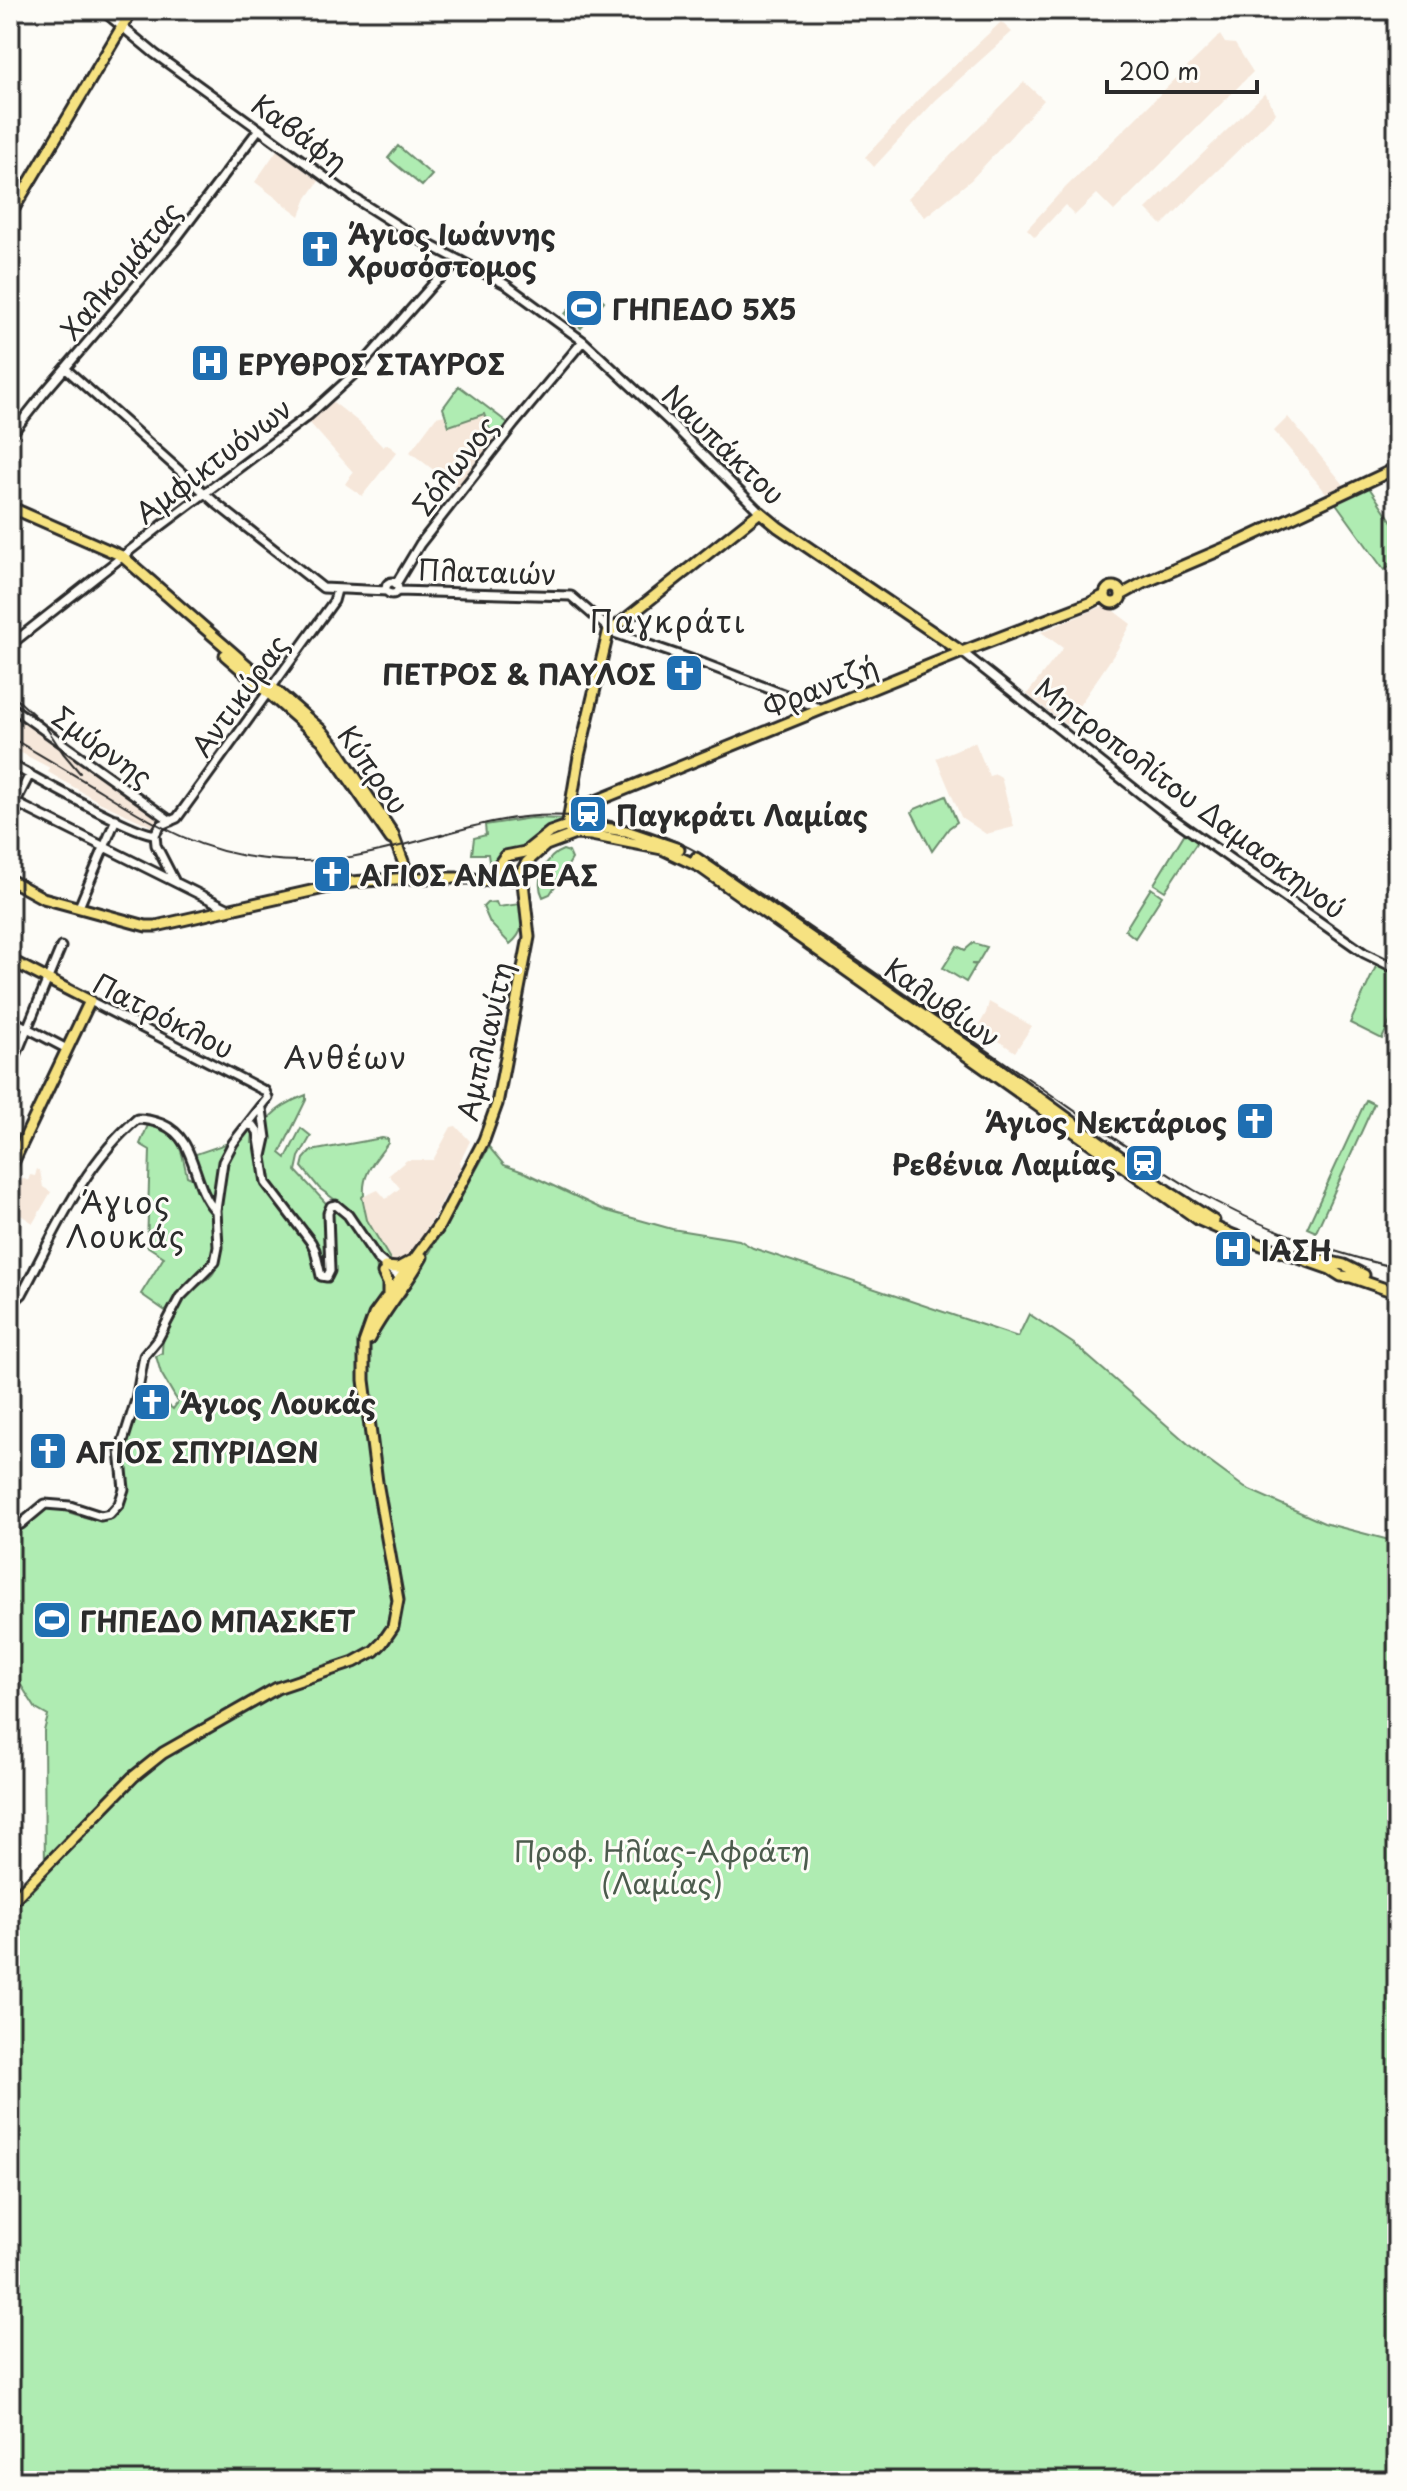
<svg xmlns="http://www.w3.org/2000/svg" width="1407" height="2491" font-family="'Playpen Sans',sans-serif">
	<style>
		.built { fill: #f6e7da }
		.green { fill: #afecb2; stroke: #6d8c6e; stroke-width: 2 }
		.lines { fill: none; stroke-linecap: round; stroke-linejoin: round }
		.minor-casing { stroke: #2b2b2b; stroke-width: 13 }
		.major-casing { stroke: #2b2b2b; stroke-width: 15 }
		.minor { stroke: #fdfcf7; stroke-width: 7 }
		.major { stroke: #f6e281; stroke-width: 9 }
		.rail { stroke: #2b2b2b; stroke-width: 2 }
		.labels { text-anchor: middle; dominant-baseline: central; stroke-width: 6; stroke-linejoin: round; paint-order: stroke }
		.street-label { font-size: 28px; fill: #2b2b2b; stroke: #fdfcf7 }
		.poi-label { font-size: 28px; font-weight: bold; fill: #2b2b2b; stroke: #fdfcf7; text-anchor: start }
		.park-label { font-size: 28px; fill: #4c5b4d; stroke: #fdfcf7 }
		.neighbourhood-label { font-size: 30px; letter-spacing: 2px; fill: #2b2b2b; stroke: #fdfcf7 }
	</style>
	<rect width="100%" height="100%" fill="#fdfcf7"/>
	<filter id="ink" filterUnits="userSpaceOnUse"><feTurbulence type="fractalNoise" baseFrequency=".0125" numOctaves="2"/><feDisplacementMap in="SourceGraphic" scale="16" xChannelSelector="R" yChannelSelector="G"/><feConvolveMatrix kernelMatrix="1 2 1 2 8 2 1 2 1" color-interpolation-filters="sRGB"/></filter>
	<g filter="url(#ink)">
		<path class="built" d="M1001,22l11,10 -76,68 -62,67 -9,-10 62,-66z
			M1220,35l5,8 10,1 18,28 -139,139 -17,-17 -22,21 -10,-10 -30,32 -8,-8 31,-34z
			M1024,82l20,18 -73,80 -46,37 -18,-18z
			M1265,93l11,20 -114,112 -16,-16z
			M277,150l42,31 -12,17 -7,18 -45,-34z
			M333,402l27,21 23,24 4,-3 10,8 -35,44 -17,-12 8,-12 -44,-50z
			M484,414l10,28 -37,46 -47,-36 26,-35 9,-2 5,11z
			M1288,417l57,69 -17,9 -54,-64z
			M1106,605l25,19 -14,26 -51,75 -39,-31 36,-46 -22,-16z
			M10,712l39,25 118,85 -5,9 -61,-28 -53,-31 2,-4 -40,-21z
			M975,742l14,34 7,-2 5,3 13,50 -28,7 -25,-17 -25,-59z
			M989,1002l43,24 -17,26 -37,-25 8,-14z
			M456,1126l14,15 -10,21 1,5 -47,86 -21,10 -26,-43 -5,-23 16,-7 8,9 14,-11 -11,-13 18,-15h26l18,-33z
			M37,1169l3,2 3,16 8,5 -18,31 -23,-15v-7l13,-23 5,3 2,-6 5,1z"/>
		<path class="green" d="M398,146l34,29 -10,11 -34,-28z
			M588,287l16,14 -23,27 -16,-14z
			M459,386l49,37 -8,12 -8,1 -8,-22 -35,12 -6,-18z
			M1368,486l29,43v33l-13,8 -49,-68z
			M946,796l11,26 -8,6 -17,23 -20,-39 3,-3z
			M531,818l32,1 -41,29 -18,4 -14,17 -2,-15h-16l2,-16 12,-3 -1,-10z
			M1185,833l13,8 -33,50 -11,-7z
			M563,850l6,2 3,7 -22,35 -7,3c-9,-17 3,-41 20,-47z
			M1151,888l11,8 -27,42 -10,-8z
			M496,902l2,5 22,-3c4,17 4,29 -10,40l-20,-21 -7,-16 4,-4z
			M973,943l14,4 -10,17h-6l5,1 -10,17 -23,-14 14,-22 8,4z
			M1377,964l20,10v33l-15,32 -32,-16z
			M306,1095v5l-26,53 6,5 15,-30 10,8 -12,21 -3,14 38,41 4,-1 5,3 24,34 9,14 1,8 20,27 8,-1 84,-149 15,18 22,8 78,37 68,19 67,11 14,8 265,89 11,-23 45,30 129,113 42,31 79,35 73,19v939h-1387v-568l35,-36 -1,-146 4,-15 -12,-7 -22,-35 -4,-1v-139l39,-26c17,1 40,14 55,12 32,-6 18,-44 20,-64 2,-15 7,-29 11,-42l33,-9 5,4 5,-7 -17,-29 -5,-17 6,-3c-1,-19 14,-48 28,-61 7,-6 20,-12 24,-20 10,-17 5,-51 6,-69l-10,-4 -17,-44 35,-12 7,4 15,-18 3,2 -1,12 17,1c1,-7 -3,-13 -2,-20 2,-13 28,-25 39,-29z
			M1366,1100l8,4 -58,128 -9,-4z
			M148,1125c33,10 32,20 39,51l9,4c13,24 34,65 9,89 -15,15 -27,24 -38,43l-26,-18 23,-37 -17,-11 3,-96 -10,-6z
			M382,1138l6,1v4c-12,17 -26,29 -24,52l-2,2 5,23 27,46 -10,-5 -38,-53 -27,-20 -17,-21 2,-8 7,-8z"/>
		<g class="lines">
			<g class="minor-casing">
				<path id="minor" d="M102,10l53,44 199,144 68,43 83,43 78,57 89,83 88,88
					M66,369l152,136 105,83 64,3
					M10,436l34,-43 131,-153 84,-111
					M386 588a6 6 0 1 1 12 0a6 6 0 1 1-12 0Z
					M396,584l24,-40 94,-120 69,-83
					M398,591l173,5 43,37 91,31 117,45
					M10,645l151,-119 148,-111 44,-40 81,-92 27,-22
					M962,652l199,158 203,143 33,16
					M10,706l161,115
					M10,764c23,12 127,72 145,70
					M10,800l219,109
					M10,813l20,-39
					M155,834l6,-9 16,-7 157,-217 3,-11
					M155,834l1,11 19,37
					M79,907l37,-88
					M10,1019l57,30
					M10,1062l7,-9 44,-106
					M262,1109l4,29 -4,18
					M248,1125l6,1 4,6 8,51 45,59 4,8 6,26 6,1 3,-6 -2,-58 3,-7 5,-1 12,10 29,43 25,21
					M10,1305l12,-11c32,-60 61,-130 115,-175 8,0 17,2 25,5 36,15 29,61 53,86
					M10,1529l11,-5 24,-20 25,2 31,10 9,-2 9,-10 5,-15 -4,-38 16,-51 8,-44 14,-17 22,-42 35,-35 3,-15 -2,-37 7,-48 10,-19 35,-45 -3,-7 -175,-90"/>
			</g>
			<g class="major-casing">
				<path id="major" d="M10,215l122,-205
					M10,507l112,49 199,174 13,15 59,89 16,44
					M1105 595a8 8 0 1 1 16 0a8 8 0 1 1-16 0Z
					M1121,595l22,-12 96,-41 158,-74
					M225,655l97,85 69,99
					M570,816l9,-8 383,-156 128,-49 15,-8
					M567,828l12,-72 29,-123 152,-121 18,15 184,125
					M696,858l297,206 173,126 48,31
					M485,876l9,-4 11,-16 20,-4 25,-20 23,-8 53,7 53,18
					M10,880l33,18 103,28h10l195,-44 58,-4h61l12,3 19,-4 12,2 6,-3 8,-14 19,-17 29,-11 16,1 71,14 38,18 499,353 34,15 97,34 11,7 10,1 46,16
					M10,960l80,41 -80,168
					M437,1230l47,-90 13,-36 32,-167 -7,-64
					M1322,1260l22,5 20,10
					M385,1267l13,1 13,-7
					M383,1273l5,10v13
					M369,1339c15,-29 37,-53 53,-82
					M10,1903l123,-126 30,-24 114,-65 77,-26 20,-11 8,-8 11,-16 5,-27 -21,-118 -13,-102v-37l10,-28 65,-90"/>
			</g>
			<use href="#minor" class="minor"/>
			<use href="#major" class="major"/>
			<path class="rail" d="M10,693l34,31 19,29 17,20
				M10,737c32,19 63,37 94,56 55,34 96,59 162,66 87,10 144,-19 226,-37 76,-16 157,-2 222,40 104,70 206,142 309,213 57,39 112,80 171,115 63,36 133,62 203,78"/>
		</g>
	</g>
	<defs>
		<g id="church-square" transform="scale(2)"><rect x="-9" y="-9" width="18" height="18" rx="4" fill="#1f6fb2" stroke="#fdfcf7"/><path d="M-1.2-6h2.4v3.5h3.3v2.4h-3.3V6h-2.4V-.1h-3.3v-2.4h3.3Z" fill="#fff"/></g>
		<g id="stadium-square" transform="scale(2)"><rect x="-9" y="-9" width="18" height="18" rx="4" fill="#1f6fb2" stroke="#fdfcf7"/><path d="M0-5a6.5 5 0 1 0 0 10a6.5 5 0 1 0 0-10ZM-3.5-1.8h7v3.6h-7Z" fill="#fff"/></g>
		<g id="hospital-square" transform="scale(2)"><rect x="-9" y="-9" width="18" height="18" rx="4" fill="#1f6fb2" stroke="#fdfcf7"/><path d="M-5-5h3v3.5h4V-5h3V5h-3V1.5h-4V5h-3Z" fill="#fff"/></g>
		<g id="station-square" transform="scale(2)"><rect x="-9" y="-9" width="18" height="18" rx="4" fill="#1f6fb2" stroke="#fdfcf7"/><path d="M-3-6H3Q5-6 5-4V2Q5 4 3 4L4.5 6H3L1.5 4h-3L-3 6H-4.5L-3 4Q-5 4-5 2V-4Q-5-6-3-6ZM-3.5-4v3h7v-3ZM-3.5 1v1.5H-2V1ZM2 1v1.5H3.5V1Z" fill="#fff"/></g>
	</defs>
	<g fill-rule="evenodd">
		<use href="#church-square" x="320" y="249"/>
		<use href="#stadium-square" x="584" y="308"/>
		<use href="#hospital-square" x="210" y="363"/>
		<use href="#church-square" x="684" y="673"/>
		<use href="#station-square" x="588" y="814"/>
		<use href="#church-square" x="332" y="874"/>
		<use href="#church-square" x="1255" y="1121"/>
		<use href="#station-square" x="1144" y="1163"/>
		<use href="#hospital-square" x="1233" y="1249"/>
		<use href="#church-square" x="152" y="1402"/>
		<use href="#church-square" x="48" y="1451"/>
		<use href="#stadium-square" x="52" y="1620"/>
	</g>
	<g class="labels">
		<g class="street-label">
			<text transform="translate(300 132) rotate(36)">Καβάφη</text>
			<text transform="translate(120 270) rotate(-50)">Χαλκομάτας</text>
			<text transform="translate(724 444) rotate(44)">Ναυπάκτου</text>
			<text transform="translate(213 460) rotate(-37)">Αμφικτυόνων</text>
			<text transform="translate(454 465) rotate(-52)">Σόλωνος</text>
			<text transform="translate(487 571) rotate(2)">Πλαταιών</text>
			<text transform="translate(820 686) rotate(-22)">Φραντζή</text>
			<text transform="translate(239 695) rotate(-54)">Αντικύρας</text>
			<text transform="translate(103 746) rotate(36)">Σμύρνης</text>
			<text transform="translate(374 769) rotate(55)">Κύπρου</text>
			<text transform="translate(1191 797) rotate(37)">Μητροπολίτου Δαμασκηνού</text>
			<text transform="translate(943 1002) rotate(35)">Καλυβίων</text>
			<text transform="translate(164 1015) rotate(27)">Πατρόκλου</text>
			<text transform="translate(484 1041) rotate(-77)">Αμπλιανίτη</text>
		</g>
		<g class="poi-label">
			<text x="348" y="233">Άγιος Ιωάννης<tspan x="348" dy="32">Χρυσόστομος</tspan></text>
			<text x="612" y="308">ΓΗΠΕΔΟ 5X5</text>
			<text x="238" y="363">ΕΡΥΘΡΟΣ ΣΤΑΥΡΟΣ</text>
			<text x="656" y="673" text-anchor="end">ΠΕΤΡΟΣ &amp; ΠΑΥΛΟΣ</text>
			<text x="616" y="814">Παγκράτι Λαμίας</text>
			<text x="360" y="874">ΑΓΙΟΣ ΑΝΔΡΕΑΣ</text>
			<text x="1227" y="1121" text-anchor="end">Άγιος Νεκτάριος</text>
			<text x="1116" y="1163" text-anchor="end">Ρεβένια Λαμίας</text>
			<text x="1261" y="1249">ΙΑΣΗ</text>
			<text x="180" y="1402">Άγιος Λουκάς</text>
			<text x="76" y="1451">ΑΓΙΟΣ ΣΠΥΡΙΔΩΝ</text>
			<text x="80" y="1620">ΓΗΠΕΔΟ ΜΠΑΣΚΕΤ</text>
		</g>
		<g class="park-label">
			<text x="662" y="1850">Προφ. Ηλίας-Αφράτη<tspan x="662" dy="32">(Λαμίας)</tspan></text>
		</g>
		<g class="neighbourhood-label">
			<text x="668" y="620">Παγκράτι</text>
			<text x="346" y="1056">Ανθέων</text>
			<text x="126" y="1201">Άγιος<tspan x="126" dy="34">Λουκάς</tspan></text>
		</g>
	</g>
	<rect width="1407" height="2491" fill="none" stroke="#fdfcf7" stroke-width="40"/>
	<rect x="20" y="20" width="1367" height="2451" fill="none" stroke="#2b2b2b" stroke-width="3" filter="url(#ink)"/>
	<path d="M1107 80v12h150v-12" fill="none" stroke="#2b2b2b" stroke-width="4"/>
	<text x="1119" y="80" font-size="24" fill="#2b2b2b" stroke="#fdfcf7" stroke-width="6" paint-order="stroke">200 m</text>
</svg>
